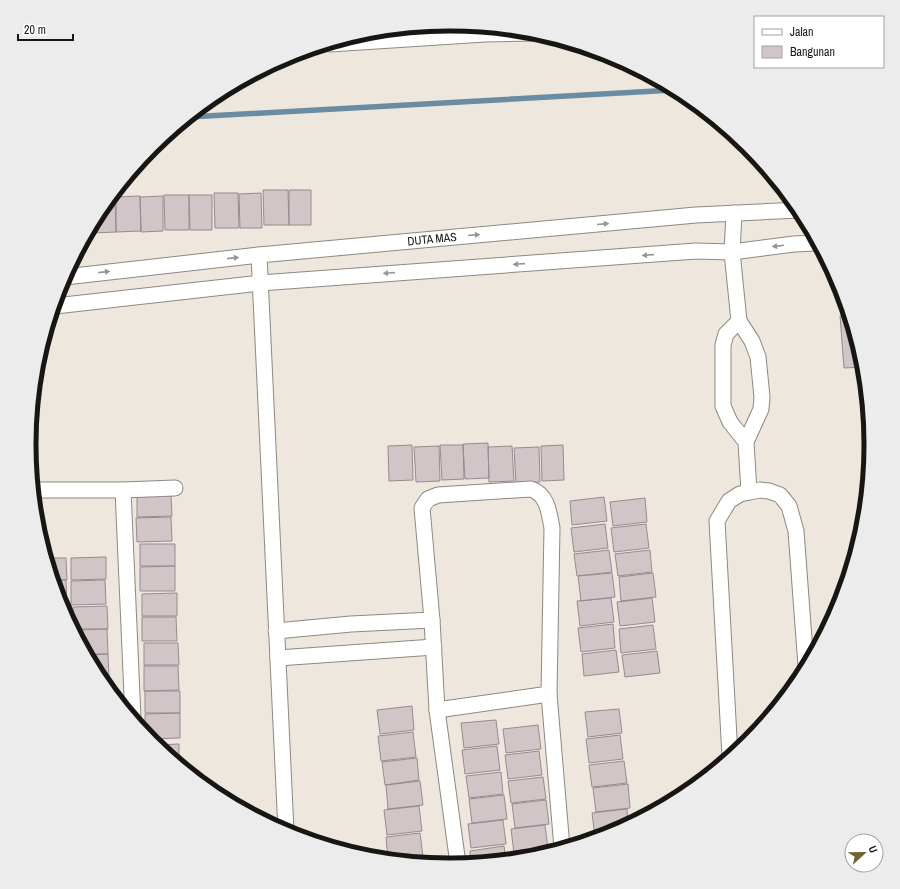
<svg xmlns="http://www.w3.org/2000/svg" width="900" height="889" font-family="'Archivo Narrow',sans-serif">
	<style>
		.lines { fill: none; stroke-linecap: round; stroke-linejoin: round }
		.stream { stroke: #698ca2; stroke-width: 5.5 }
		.building { fill: #d1c5c8; stroke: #968b8e }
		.street-casing { stroke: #8f8880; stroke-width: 17 }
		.street { stroke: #fff; stroke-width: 15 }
		.oneway { fill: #979695 }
		.labels { text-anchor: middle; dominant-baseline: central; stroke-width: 3.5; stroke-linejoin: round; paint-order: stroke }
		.street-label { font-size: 12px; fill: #181613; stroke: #fff }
		.rim { fill: none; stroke: #181613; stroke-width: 5 }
	</style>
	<rect width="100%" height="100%" fill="#eee7de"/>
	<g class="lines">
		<path class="stream" d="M189,117l485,-27"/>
	</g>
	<path class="building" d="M263,190h25l1,35h-25z
		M289,190h22v35h-22z
		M214,193h24l1,35h-24z
		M261,193l1,35h-22l-1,-34z
		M164,195h25v35h-24z
		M189,195h23v35h-22z
		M140,196l1,35 -25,1v-35z
		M163,196v35l-22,1 -1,-35z
		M111,197h4l1,35 -23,1v-9l7,-13z
		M848,315l14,48 1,4 -19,1 -4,-52z
		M488,443l1,35 -24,1 -2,-35z
		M412,445l1,35 -24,1 -1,-35z
		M440,445h23l1,34 -22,1z
		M563,445l1,35 -22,1 -1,-35z
		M439,446l1,35 -24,1 -2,-35z
		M512,446l2,35 -25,1 -1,-35z
		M539,447l1,35 -24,1 -2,-35z
		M137,494h34l1,22 -35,1z
		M604,497l3,24 -35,4 -2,-24z
		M645,498l2,24 -34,4 -3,-24z
		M171,517l1,24 -35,1 -1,-24z
		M605,524l3,24 -34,4 -3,-24z
		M646,524l3,24 -35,4 -3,-24z
		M140,544h35v22h-35z
		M609,550l3,22 -35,4 -3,-22z
		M650,550l2,22 -34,4 -3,-22z
		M106,557v22l-35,1v-22z
		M47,558h19l1,22h-13z
		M175,566v25h-35v-24z
		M612,573l3,24 -34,4 -3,-25z
		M653,573l3,24 -35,4 -2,-24z
		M66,580l1,25h-6l-7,-24z
		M105,580l1,24 -35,1v-24z
		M177,593v23h-35v-22z
		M611,598l3,24 -34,4 -3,-25z
		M652,598l3,24 -35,4 -3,-24z
		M107,606l1,23h-34l-1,-22z
		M62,607h6v11z
		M142,617h34l1,24h-35z
		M613,624l2,24 -34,4 -3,-24z
		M653,625l3,24 -35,4 -2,-24z
		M107,629l1,25h-20l-13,-24z
		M144,643h34l1,22h-35z
		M616,650l3,22 -35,4 -2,-22z
		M657,651l3,22 -35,4 -3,-22z
		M108,654l1,23h-9l-12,-22z
		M144,666h34l1,24 -35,1z
		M108,677l1,11 -9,-10z
		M145,691h35v22h-35z
		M412,706l2,24 -34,4 -3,-24z
		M619,709l3,24 -34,4 -3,-25z
		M180,713v25l-30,1 -5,-6v-19z
		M496,720l3,24 -35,4 -3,-25z
		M538,725l3,24 -35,4 -3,-24z
		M413,732l3,25 -35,4 -3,-25z
		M620,735l3,24 -34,4 -3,-24z
		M179,744v19l-23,-18z
		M497,746l3,24 -35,4 -3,-24z
		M539,751l3,24 -34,4 -3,-24z
		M417,758l2,22 -34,5 -3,-23z
		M624,761l3,22 -35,4 -3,-22z
		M501,772l2,22 -34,4 -3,-22z
		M543,777l3,22 -35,4 -3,-22z
		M420,781l3,24 -35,4 -2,-24z
		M628,784l2,24 -34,4 -3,-24z
		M504,795l3,24 -35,4 -3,-24z
		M546,800l3,24 -34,4 -3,-24z
		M419,806l3,25 -35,4 -3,-25z
		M627,809l1,15 -17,9 -16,4 -3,-24z
		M503,820l3,24 -35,4 -3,-24z
		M545,825l3,24 -34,4 -3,-24z
		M420,833l3,24 -24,3 -11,-1 -2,-22z
		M504,846l2,14 -35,3 -1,-12z
		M547,852l-15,5 -20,2v-3z
		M424,859v3l-17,-1z"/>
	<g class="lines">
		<g class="street-casing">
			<g id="street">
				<path d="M330,44l155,-10 50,-1"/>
				<path d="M734,213l-2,39 7,69"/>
				<path d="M259,255l27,576"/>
				<path id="s1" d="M65,277l194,-22 437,-40 103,-5"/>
				<path d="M55,306l205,-23 436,-32 36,1 62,-8 23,-1"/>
				<path d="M746,442l-16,-20 -7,-16v-61l3,-11 13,-13 13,20 6,16 4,40 -1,12 -15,33 3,50"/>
				<path d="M34,490h89l52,-2"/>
				<path d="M123,490l10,228"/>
				<path d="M276,631l75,-7 81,-4"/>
				<path d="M278,658l156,-11"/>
				<path d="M437,710l112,-16"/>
				<path d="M730,756l-13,-235 12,-20 11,-7 9,-2 11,-2 9,1 11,4 9,11 7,25 10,135"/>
				<path d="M458,864l-21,-154 -5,-90 -10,-112 6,-9 10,-4 93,-6c17,6 18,24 21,39l-3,166 13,154"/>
			</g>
		</g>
		<use href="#street" class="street"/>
	</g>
	<defs><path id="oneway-solid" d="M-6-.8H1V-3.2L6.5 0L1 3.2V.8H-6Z"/></defs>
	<g class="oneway">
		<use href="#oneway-solid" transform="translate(603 224) rotate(-5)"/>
		<use href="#oneway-solid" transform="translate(474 235) rotate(-5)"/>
		<use href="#oneway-solid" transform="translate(778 246) rotate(173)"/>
		<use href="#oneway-solid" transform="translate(648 255) rotate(176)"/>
		<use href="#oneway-solid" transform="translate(233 258) rotate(-6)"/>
		<use href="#oneway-solid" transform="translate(519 264) rotate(176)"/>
		<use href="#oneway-solid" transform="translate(104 272) rotate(-6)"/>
		<use href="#oneway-solid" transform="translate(389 273) rotate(176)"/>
	</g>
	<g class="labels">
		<g class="street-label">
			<text stroke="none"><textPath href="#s1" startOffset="369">DUTA MAS</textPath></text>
		</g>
	</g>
	<path d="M0 0H900V889H0ZM449 31H451A413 413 0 0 1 864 444V445A413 413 0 0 1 451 858H449A413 413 0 0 1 36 445V444A413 413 0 0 1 449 31Z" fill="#edecec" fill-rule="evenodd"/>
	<path class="rim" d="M449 31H451A413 413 0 0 1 864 444V445A413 413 0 0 1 451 858H449A413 413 0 0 1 36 445V444A413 413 0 0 1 449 31Z"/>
	<rect x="754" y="16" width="130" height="52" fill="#ffffff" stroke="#a3a2a1"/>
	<rect x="762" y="29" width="20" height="6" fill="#ffffff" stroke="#a3a2a1"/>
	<text x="790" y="36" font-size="12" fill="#181613">Jalan</text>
	<rect x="762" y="46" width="20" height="12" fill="#d1c5c8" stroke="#a3a2a1"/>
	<text x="790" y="56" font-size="12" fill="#181613">Bangunan</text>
	<g transform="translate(864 853) rotate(68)"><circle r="19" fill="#ffffff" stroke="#a3a2a1"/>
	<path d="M0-3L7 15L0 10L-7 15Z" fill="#736330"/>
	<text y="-6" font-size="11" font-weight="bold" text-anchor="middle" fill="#181613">U</text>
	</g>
	<path d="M18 34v6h55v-6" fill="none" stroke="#181613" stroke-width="2"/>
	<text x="24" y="34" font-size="12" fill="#181613" stroke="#ffffff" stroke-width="3" paint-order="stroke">20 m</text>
</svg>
